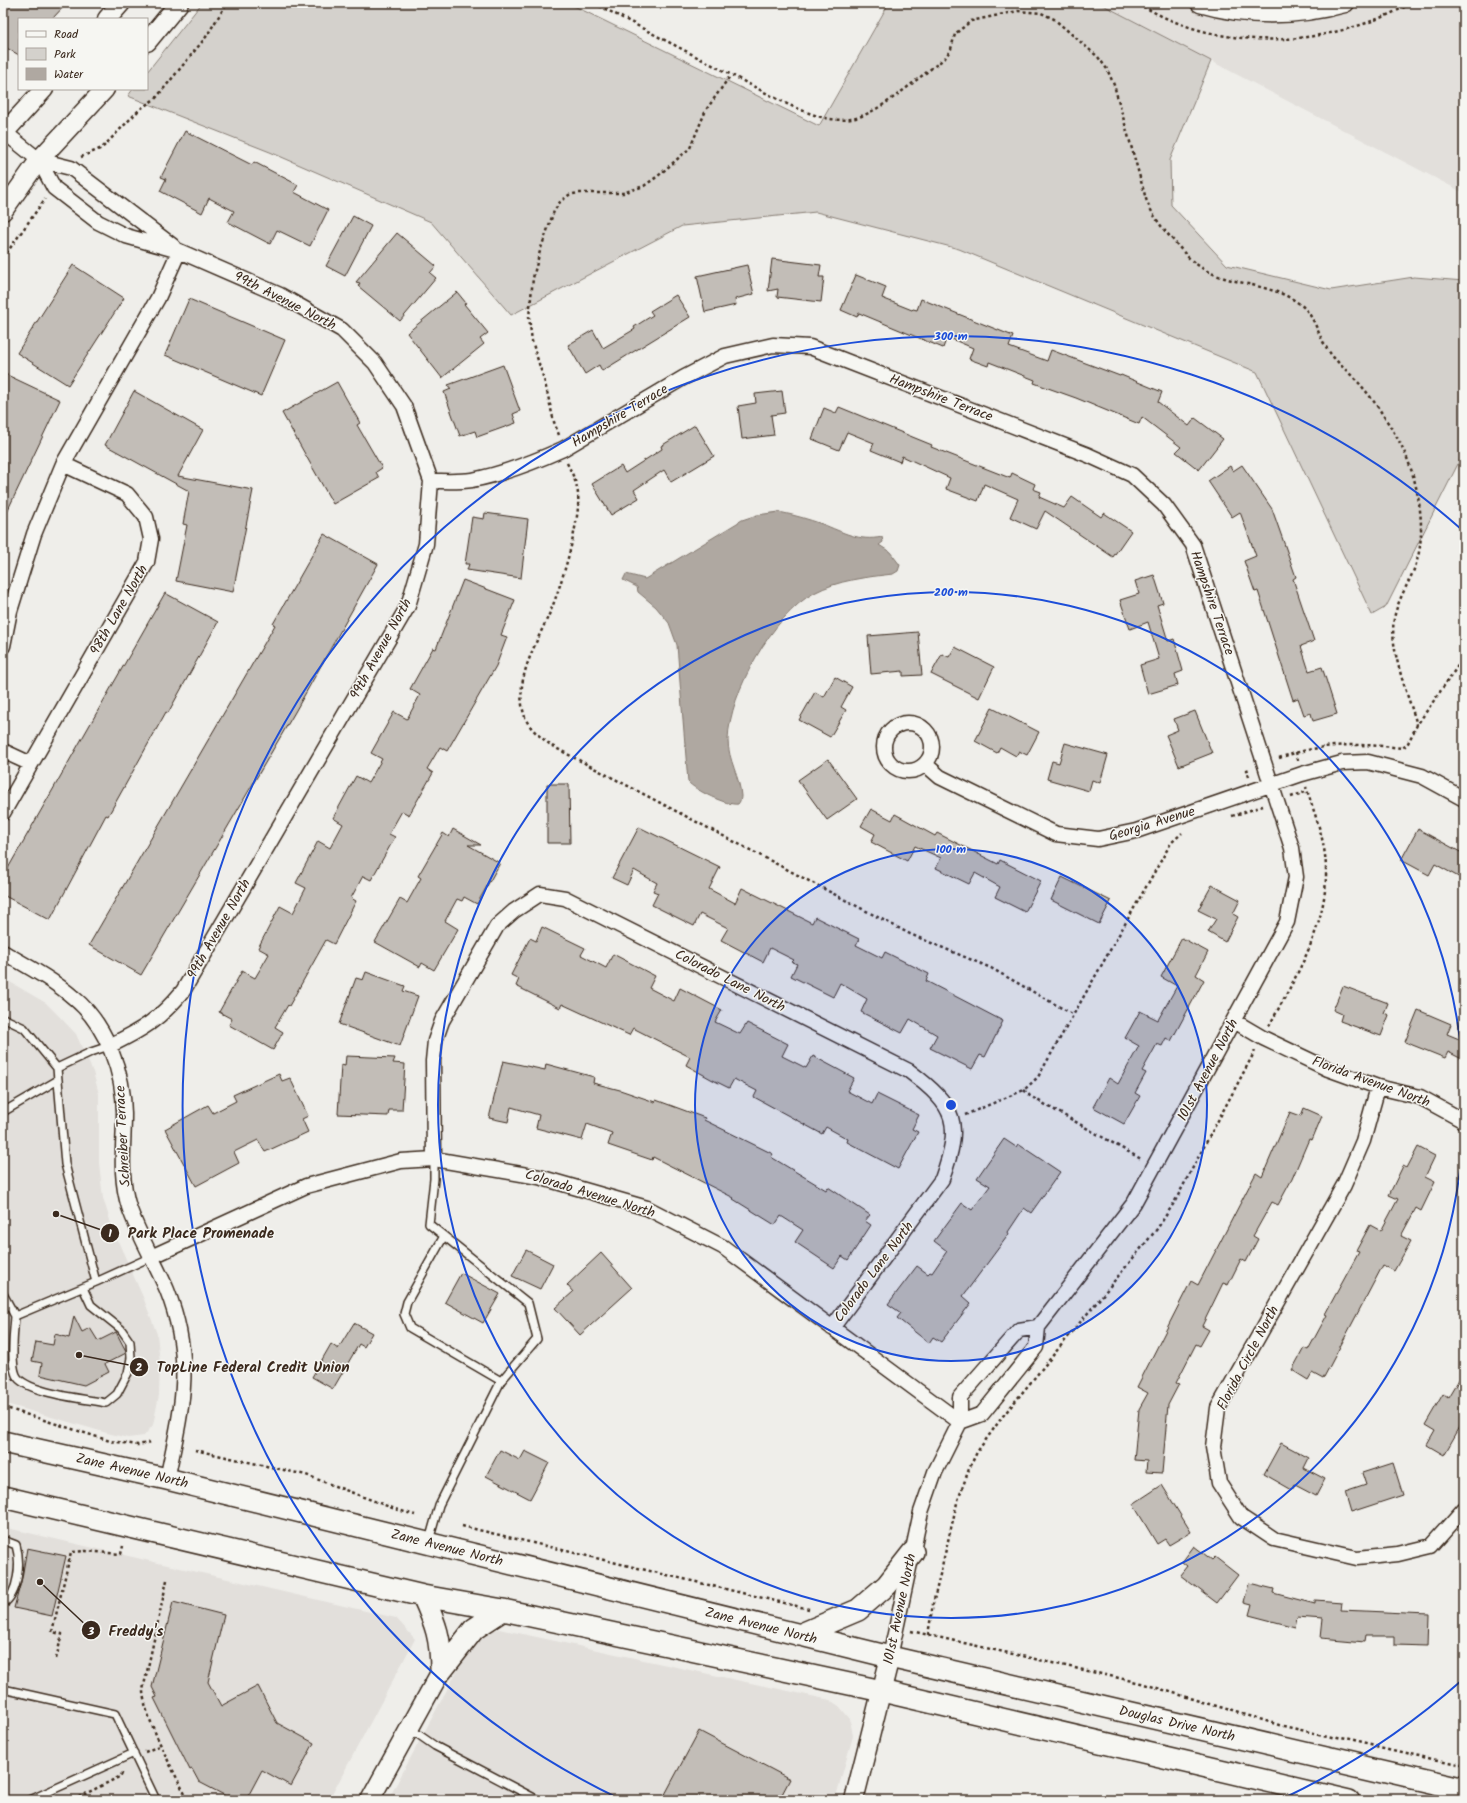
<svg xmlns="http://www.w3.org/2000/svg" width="1467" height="1803" font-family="Kalam,sans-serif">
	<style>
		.built { fill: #e2dfdb }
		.green { fill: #d4d1cc; stroke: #887e75 }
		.water { fill: #afa8a1; stroke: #81766d }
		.building { fill: #c2bdb7; stroke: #3b2a1e }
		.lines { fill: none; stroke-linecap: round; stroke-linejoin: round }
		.service-casing { stroke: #3b2a1e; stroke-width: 10 }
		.minor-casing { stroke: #3b2a1e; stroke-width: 17 }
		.tertiary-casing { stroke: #3b2a1e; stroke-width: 21 }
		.secondary-casing { stroke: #3b2a1e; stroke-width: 24 }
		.path { stroke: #3b2a1e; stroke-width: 2.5; stroke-dasharray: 3 3; stroke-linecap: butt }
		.service { stroke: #f6f6f2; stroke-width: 7 }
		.minor { stroke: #f6f6f2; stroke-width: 14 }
		.tertiary { stroke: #f6f6f2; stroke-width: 18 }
		.secondary { stroke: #f6f6f2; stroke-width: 21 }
		.ring { fill: none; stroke: #1d4ed8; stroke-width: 2 }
		.labels { text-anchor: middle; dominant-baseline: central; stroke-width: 3; stroke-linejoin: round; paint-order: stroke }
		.street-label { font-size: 14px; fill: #3b2a1e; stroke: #f6f6f2 }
		.centre { fill: #1d4ed8; stroke: #f6f6f2; stroke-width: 2 }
		.ring-label { font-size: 12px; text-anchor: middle; font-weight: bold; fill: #1d4ed8; stroke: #f6f6f2; stroke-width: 3; stroke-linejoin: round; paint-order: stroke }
		.leader { fill: none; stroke: #3b2a1e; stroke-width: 1.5 }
		.callout-dot { fill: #3b2a1e; stroke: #f6f6f2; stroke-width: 1.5 }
		.mark-label { font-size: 12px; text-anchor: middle; font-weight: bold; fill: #fff }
		.callout-label { font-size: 15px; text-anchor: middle; font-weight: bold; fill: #3b2a1e; stroke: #f6f6f2; stroke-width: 3; stroke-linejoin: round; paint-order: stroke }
	</style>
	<rect width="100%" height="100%" fill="#efeeea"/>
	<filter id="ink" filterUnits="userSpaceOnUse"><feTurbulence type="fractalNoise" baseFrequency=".025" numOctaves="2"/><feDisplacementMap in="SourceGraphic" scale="8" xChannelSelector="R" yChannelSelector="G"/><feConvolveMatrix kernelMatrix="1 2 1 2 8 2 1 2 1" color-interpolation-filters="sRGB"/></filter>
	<g filter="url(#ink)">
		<path class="built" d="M1099,3h365v190l-253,-132z
			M3,978l43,25 11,11 19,20 17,38 6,22v69l4,35 10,32 30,67 14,37 3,29 -1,32 -6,30 -9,11 -16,2 -21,-5 -104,-30z
			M3,1527l393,91 19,21 -86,161h-326z
			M499,1629l331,71 9,6 11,13 3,17 -18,64h-447l84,-157 13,-11z"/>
		<path class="green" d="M202,3h366l251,123 70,-123h210l112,58 -41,99 1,45 56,60 104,25 83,-13 50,4v171l-78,155 -14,8 -115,-243 -298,-123 -143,-37 -134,14 -171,89 -80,-93 -161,-70 -142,-56 5,-7h14v-17z"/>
		<path class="water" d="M779,512c15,3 29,7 43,12 21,8 37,18 60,13l1,5 -4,3 11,7 10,13 -2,6 -5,3c-26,3 -55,6 -79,19 -41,22 -85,100 -86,147 0,20 12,37 13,56 0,3 -1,6 -3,8 -11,2 -43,-14 -50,-22l-11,-137 -8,-22 -13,-16 -18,-15 -1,-5 -14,-7 3,-6 19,5 97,-59 15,-5z"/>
		<path class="building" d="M3,3h64l-15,16h-33v36l-16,-9z
			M185,131l67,34 2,-3 44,23 -4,7 34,18 -18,36 -33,-16 -7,14 -42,-22 6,-11 -25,-13 -7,15 -42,-22 6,-12 -5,-2z
			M353,216l18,10 -26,50 -19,-10z
			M397,233l39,33 -6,7 6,5 -36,43 -42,-35 2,-3 -4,-1z
			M772,259l49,6 -2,12h5l-3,25 -44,-5 1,-8 -10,2z
			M73,265l51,33 -56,87 -51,-32z
			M747,265l7,29 -19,5 1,6 -31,7 -8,-36z
			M856,275l30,12 -4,11 30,12 1,-1 4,1 4,-11 92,37 -4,11 38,14 4,-11 69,26 1,-1 41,17 -4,10 31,24 6,-8 28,21 -24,31 -23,-18 5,-5 -39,-30 -3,7 -63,-26 -42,-15 1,-3 -46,-18 -1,4 -19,-7 4,-11 -26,-11 -4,11 -84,-35 -2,4 -16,-7z
			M457,292l9,11 -2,1 24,29 -8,6 4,5 -42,34 -35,-45z
			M676,295l14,22 -88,54 -3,-6 -14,9 -17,-29 25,-15 10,18 32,-19 -1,-2 19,-12 -3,-4z
			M189,299l96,41 -24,56 -96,-41z
			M503,365l17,46 -7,3 3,9 -39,14 -2,-6 -15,5 -16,-44 7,-3 -3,-4z
			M3,373l57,27 -57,120z
			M337,382l23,41 -3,2 25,43 -6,4 3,6 -46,26 -51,-91z
			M134,391l69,39 -25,46 75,14 -20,102 -57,-11 11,-56 -4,-1 6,-33 -84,-46z
			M782,391l3,22 -14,2 3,20 -32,4 -4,-33 18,-3 -1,-9z
			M839,407l93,38 -1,2 79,31 2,-5 23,11 -2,5 8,3 -2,5 25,11 8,-11 29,20 3,-4 27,18 -18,26 -68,-46 -9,18 -26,-12 8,-18 -34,-15 -6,17 -32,-12 4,-11 -48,-22 -2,6 -29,-12 3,-7 -27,-11 -8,18 -27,-11 12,-31 12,5z
			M695,425l19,31 -43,26 -7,-12 -30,20 5,8 -28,17 -19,-31 29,-18 4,7 37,-24 -1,-3z
			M1242,465l30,44 24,68 -3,2 21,62 -13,5 8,25 13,-4 15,47 -24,7 -2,-8 -7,2 -6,-17 -5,2 -35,-109 -3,1 -11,-31 12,-5 -16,-44 -8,5 -24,-36 22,-15 3,5z
			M485,513l43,6 -7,59 -54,-8 2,-6h-4l7,-47 12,2z
			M324,534l54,30 -83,148 -154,263 -52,-30 186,-320 -2,-1z
			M1154,575l9,28 -6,2 11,36 6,-2 9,32 -8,3 3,11 -30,9 -8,-29 19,-6 -11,-37 -18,7 -10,-29 19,-6 -4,-13z
			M463,580l52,20 -14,35 6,2 -11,29 -49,85 -7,-4 -13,22 6,4 -24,42 -7,-4 -13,23 6,3 -24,43 -8,-4 -12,22 5,3 -22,43 -8,-4 -37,66 -1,-1 -13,22 8,5 -10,18 -44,-25 3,-6 -13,-7 23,-41 13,7 14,-24 -11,-6 22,-42 13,7 13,-25 -10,-5 22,-42 12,7 13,-24 -10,-6 23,-42 12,7 14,-24 -11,-6 23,-41 13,7 13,-24 -10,-6 23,-41 3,1z
			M165,593l53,29 -50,91 -2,-1 -58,104 -2,-1 -56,105 -47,-25v-18z
			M918,632l4,43 -19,1v-5l-32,3 -3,-38z
			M955,647l39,20 -15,31 -48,-24 11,-20 7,3z
			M835,677l17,10 -11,20 5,3 -16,27 -31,-17 16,-28 9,5z
			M992,708l47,24 -12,23 -8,-4 -3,5 -16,-9 -3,6 -22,-12z
			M1195,711l17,42 -33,13 -13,-31 12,-5 -4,-11z
			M1065,743l43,12 -8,28 -8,-3 -3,11 -42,-12 5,-18 7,2z
			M828,759l29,40 -30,21 -29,-40z
			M547,784h22l1,59h-23z
			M871,809l21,11 3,-6 40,22 2,-3 61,31 2,-4 41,21 -16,31 -30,-15 5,-10 -25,-14 -6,11 -33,-16 5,-10 -26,-12 -8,15 -36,-19 4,-8 -14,-8z
			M639,827l81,40 -11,22 26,14 7,-15 70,35 3,-6 44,22 -3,6 26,13 3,-6 44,22 -3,7 77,40 -18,36 -5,-2 -8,14 -42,-21 7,-13 -27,-16 -8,14 -41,-21 6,-13 -27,-16 -7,14 -42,-21 6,-12 -5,-2 2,-2 -24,-12 -7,14 -42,-22 7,-12 -28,-14 -6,12 -42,-21 6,-12 -5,-2 4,-8 -23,-13 -7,15 -15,-7z
			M453,829l28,16h-13l32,18 -23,41 -13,-7 -2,4 -5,-2 -12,22 13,8 -24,41 -12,-7 -2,4 -45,-25 25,-43 7,4 14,-25 -3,-2 25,-43 6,4z
			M1418,829l46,25v26l-29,-16 -6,11 -28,-15z
			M1062,877l49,24 -12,23 -48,-24z
			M1212,885l28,15 -7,14 5,3 -13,25 -17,-10 8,-13 -18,-9z
			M542,927l43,21 -4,7 25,13 7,-14 42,22 -6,12 25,13 6,-13 42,22 -7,12 25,12 7,-11 41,21 -6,12 24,12 7,-12 41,22 -7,13 25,13 5,-10 42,21 -7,14 6,3 -20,37 -51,-27 1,-3 -22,-12 -4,7 -68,-37 3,-6 -23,-12 -5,9 -18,-9 -25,-14 4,-8 -57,-29 -4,7 -67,-31 -2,4 -44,-22 3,-7 -8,-4 19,-37 6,3z
			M1182,938l26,14 -12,23 8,5 -33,61 -5,-3 -4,8 -5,-2 -15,27 4,2 -11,20 5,3 -16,28 -31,-17 16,-29 9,6 21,-38 -14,-8 15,-27 18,9 19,-34 -16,-9z
			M366,972l39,14 -2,5 15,5 -18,50 -61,-22 17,-46 7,2z
			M1343,986l45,17 -4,10 5,2 -8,21 -41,-15 2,-7 -9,-4z
			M1418,1010l33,14 -4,10 17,7v19l-16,-8 -3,6 -40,-16z
			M346,1056l49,2 -2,5 12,1 -3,46h-13l-1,6 -50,-2 3,-49 4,1z
			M503,1061l42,9 1,-6 48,13 -1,6 27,7 35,12 1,-2 49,18 -1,2 69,34 -2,3 55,33 2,-3 42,28 -5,6 6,4 -23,35 -6,-4 -8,12 -39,-26 8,-12 -22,-14 -6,9 -42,-26 1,-1 -81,-41 -1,3 -44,-15 4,-12 -25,-9 -5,16 -46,-12 3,-13 -28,-8 -3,15 -19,-4z
			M279,1074l3,7 8,-3 18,38 -6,3 6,13 -43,20 -7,-12 -24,12 5,11 -43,23 -31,-57 43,-24 5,8 23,-12 -3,-6z
			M1304,1108l18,8 -10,24 -3,-1 -17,40 -14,26 -6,-3 -19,34 5,3 -12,23 -5,-3 -13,26 -5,-2 -21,43 7,4 -9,16 -4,-2 -20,39 3,1 -11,21 -6,68 -16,-1 1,-11 -13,-1 5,-51 9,-16 -11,-6 54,-106 7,4 58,-112 6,4 28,-65 11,4z
			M1004,1139l12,8 2,-3 42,28 -29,41 -7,-5 -16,24 1,2 -46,62 8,7 -30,39 -8,-5 -4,6 -32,-25 4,-5 -13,-9 29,-38 11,8 2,-2 2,1 15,-22 -13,-10 28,-38 10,7 18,-24 -13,-8z
			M1418,1147l17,9 -10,21 10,5 -14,29 -5,-3 -15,28 10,5 -17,30 -11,-6 -60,114 -11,-6 -4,7 -16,-10 12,-22 4,2 19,-35 -2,-1 34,-62 -3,-1 14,-26 11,6 17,-32 -9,-4 14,-29 4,2z
			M526,1250l27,14 -13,25 -28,-13z
			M601,1253l31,35 -52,47 -25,-27 18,-16 -6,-7z
			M461,1273l39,21 -17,29 -38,-21z
			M74,1316l8,16 8,-4 8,13 18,-9 10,19v2l-21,11 4,8 -25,13 -44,-10 2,-12 -10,-2 4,-19 17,3 2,-11 14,4z
			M354,1323l18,10 -8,14 -5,-3 -26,45 -21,-12 19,-33 7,5z
			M1464,1371v49l-20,35 -17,-10 8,-14 -10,-6 18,-31 5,4z
			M1281,1443l28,15 -5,10 21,11 -9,17 -21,-11 -3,5 -28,-16z
			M500,1450l20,10 5,-9 24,12 -19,36 -44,-23z
			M1393,1463l10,32 -52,17 -6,-20 21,-7 -4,-12z
			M1162,1485l29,47 -22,13 -4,-6 -8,5 -24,-40z
			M1194,1546l18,14 3,-3 23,18 -21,28 -37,-28 7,-9 -5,-4z
			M27,1548l39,8 -14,60 -38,-8 8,-30z
			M1249,1583l25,6 -1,4 42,11v-4l27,2 -1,8 88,4 -1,32 -34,-1v-9h-28l-1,6 -44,-4 2,-19 -26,-2 -2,10 -46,-12 3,-11 -8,-2z
			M173,1602l51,13 -16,67 13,24 37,-20 19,37 37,20 -23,43 -29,-16 -16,30h-7l-9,-5 -4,1 -27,-14 -7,-13 -2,1 -36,-72 3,-1 -5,-10z
			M699,1731l91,48 -11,21h-117z"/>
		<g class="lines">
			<g class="service-casing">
				<path id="service" d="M3,1018l21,10 33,40 8,96 31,118 -81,34 -12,-22
					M57,1068l34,-16 18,-6
					M3,1112l55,-32
					M444,1236l-37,66 -3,12 6,14 91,53
					M96,1282l55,-25
					M15,1316c-1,15 -5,45 1,59 8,18 71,24 90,28l11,-9 11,-21 3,-15 -1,-16 -9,-13 -30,-24 -8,-17
					M3,1540l13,5c5,17 3,48 -13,59
					M429,1541l10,-36 62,-124 36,-42 -9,-36 -99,-79 5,-45v-20
					M3,1689l112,25 41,86
					M409,1728l26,18 103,54
					M30,1800l104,-47"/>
			</g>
			<g class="minor-casing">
				<path id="minor" d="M3,131l36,29 15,28 44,34 28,14 53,15 101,44 62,35 33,33 29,43 27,75 -5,63 -18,62 -225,385c-24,29 -41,39 -74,55
					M39,160l32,8 102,78
					M431,481c13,0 28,1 41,-1 31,-6 62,-18 91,-31l120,-71 42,-22 48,-11 37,2 278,108 44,20 32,30 29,40 99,303 4,29 -9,45 -153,281 -96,124 -2,20 -54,67 -22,8
					M3,646l7,-35 24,-77 29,-70 95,-166 21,-47
					M884 747a24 24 0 1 1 48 0a24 24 0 1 1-48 0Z
					M3,751l28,13
					M925,764l15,13 116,57 42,5 38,-8 166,-57 40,-11 26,-1 54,14 42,23
					M3,813l144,-251 4,-23 -5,-22 -19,-23 -64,-30
					M3,952c24,14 49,27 71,46 32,26 50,75 50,116 0,32 -5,62 5,93 10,29 26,55 38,83 28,71 15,118 0,189
					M1234,1021l29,17 65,31 50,18 42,10 44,24
					M1378,1087l-15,54 -19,44 -126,223 -5,39 6,36 22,34 33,22 83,19 41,-4 33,-8 33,-37
					M434,1159l-1,-98 2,-20 7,-20 55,-95 17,-15 26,-17 25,4 344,173c48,36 53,52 33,108l-110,149
					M151,1257l155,-71 95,-25 33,-2 105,18 108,31 76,39 237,175
					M890,1657l31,-145 14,-40 25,-50v-25l59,-67 19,-3"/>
			</g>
			<g class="tertiary-casing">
				<path id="tertiary" d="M1200,3c48,14 98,13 145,0
					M107,19l14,-16
					M147,42l32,-39
					M3,134l41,-45
					M3,211l36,-51 66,-71
					M370,1800l71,-129
					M854,1800l36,-143"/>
			</g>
			<g class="secondary-casing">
				<path id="secondary" d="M3,1442l164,37 723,178 574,133
					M3,1497l420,99 80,14 379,81 466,109
					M423,1596c13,29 18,42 18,75
					M799,1635l59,-25 29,-25 26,-33
					M441,1671l33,-42 29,-19"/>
			</g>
			<path class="path" d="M594,3l193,101c19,8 42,19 64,15 26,-4 63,-38 85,-54l9,-7 6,-9 4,-15 16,-13 47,-10 23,2 13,6 44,38 9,12 7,16 32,114c6,16 16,29 27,41 8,9 16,20 26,26 27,20 74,16 102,39 14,11 17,31 27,45 10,15 25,25 36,39 13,15 25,35 35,52 18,33 29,86 17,123 -6,18 -19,36 -22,55 -5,32 14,75 23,106
				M1138,3c82,52 191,45 274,0
				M81,157l21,-9 37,-38 17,-12 50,-61 21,-34
				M3,258l42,-59
				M559,435l-5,-13 -9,-39 -13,-42 -3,-24 4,-39 7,-27 14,-40 6,-9 9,-7 9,-2h45l21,-7 14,-10 32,-28 16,-38 24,-34
				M567,463c5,10 10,20 11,31 3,26 -17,92 -27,116 -14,33 -39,71 -26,107 4,12 17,21 27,29l358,188 81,34 83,47
				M1296,752l2,8
				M1279,758c43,-15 79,-15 123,-10l5,-3 10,-20 47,-68
				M1249,777l-2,-7 3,-1
				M1291,797l17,-6
				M1232,816l31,-10
				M1269,1026c31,-57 68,-115 54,-183 -4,-19 -11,-37 -17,-56
				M1024,1090l6,6 111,63
				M965,1115l59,-25 14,-13 133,-234 11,-10
				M3,1407l107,34 28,4 14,-3
				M195,1450l111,25 89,34 20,6
				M462,1526l347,83
				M167,1580l-24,110c0,26 32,84 45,110
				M911,1631l230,52 138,42 185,42
				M928,1635l5,-31 24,-101 12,-34 8,-17 26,-36 154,-187 17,-26 81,-152
				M56,1659l6,-25 -10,-2 19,-80 15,-1 35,3 2,-8
				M145,1752l16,-7
				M73,1800l48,-24 2,-5"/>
			<use href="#service" class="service"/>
			<use href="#minor" class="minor"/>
			<use href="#tertiary" class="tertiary"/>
			<use href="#secondary" class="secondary"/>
		</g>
	</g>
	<circle cx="951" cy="1105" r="256" fill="#1d4ed8" fill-opacity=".12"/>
	<g class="ring">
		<circle cx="951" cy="1105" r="256"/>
		<path d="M1464 1109A513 513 0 1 1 1464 1101"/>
		<path d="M1461 1681A769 769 0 0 1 1282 1799M620 1799A769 769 0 1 1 1461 529"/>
	</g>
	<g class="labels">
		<g class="street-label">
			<text transform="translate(285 301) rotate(27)">99th Avenue North</text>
			<text transform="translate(941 398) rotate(21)">Hampshire Terrace</text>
			<text transform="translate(620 416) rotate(-31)">Hampshire Terrace</text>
			<text transform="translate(1212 603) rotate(71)">Hampshire Terrace</text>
			<text transform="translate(119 610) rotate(-60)">98th Lane North</text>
			<text transform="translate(381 649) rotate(-61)">99th Avenue North</text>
			<text transform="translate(1152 824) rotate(-17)">Georgia Avenue</text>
			<text transform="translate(219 929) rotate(-60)">99th Avenue North</text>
			<text transform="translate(730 981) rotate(27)">Colorado Lane North</text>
			<text transform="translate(1208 1070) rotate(-62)">101st Avenue North</text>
			<text transform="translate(1371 1082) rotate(20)">Florida Avenue North</text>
			<text transform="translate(123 1136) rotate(-93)">Schreiber Terrace</text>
			<text transform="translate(590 1194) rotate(17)">Colorado Avenue North</text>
			<text transform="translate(874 1272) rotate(-53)">Colorado Lane North</text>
			<text transform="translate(1248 1358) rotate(-62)">Florida Circle North</text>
			<text transform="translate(132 1471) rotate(13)">Zane Avenue North</text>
			<text transform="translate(447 1548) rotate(14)">Zane Avenue North</text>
			<text transform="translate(900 1609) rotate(-78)">101st Avenue North</text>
			<text transform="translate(761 1626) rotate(14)">Zane Avenue North</text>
			<text transform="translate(1177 1724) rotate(13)">Douglas Drive North</text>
		</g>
	</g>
	<circle cx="951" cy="1105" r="6" class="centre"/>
	<g class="ring-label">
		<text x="951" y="340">300 m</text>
		<text x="951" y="596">200 m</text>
		<text x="951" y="853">100 m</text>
	</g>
	<path class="leader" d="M56 1214L110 1233M79 1355L139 1367M40 1582L91 1630"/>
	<g class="callout-dot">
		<circle cx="56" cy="1214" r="4"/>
		<circle cx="79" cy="1355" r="4"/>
		<circle cx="40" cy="1582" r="4"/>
		<circle cx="110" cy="1233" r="10"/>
		<circle cx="139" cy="1367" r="10"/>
		<circle cx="91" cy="1630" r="10"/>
	</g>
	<g class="mark-label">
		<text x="110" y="1237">1</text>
		<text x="139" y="1371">2</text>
		<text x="91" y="1635">3</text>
	</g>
	<g class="callout-label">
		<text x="201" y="1238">Park Place Promenade</text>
		<text x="253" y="1372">TopLine Federal Credit Union</text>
		<text x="136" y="1636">Freddy's</text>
	</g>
	<rect width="1467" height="1803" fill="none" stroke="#f6f6f2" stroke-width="16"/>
	<rect x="8" y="8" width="1451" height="1787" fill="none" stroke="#3b2a1e" stroke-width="1.5" filter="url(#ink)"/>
	<rect x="18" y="18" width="130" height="72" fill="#f6f6f2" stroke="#aba49d"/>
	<rect x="26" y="31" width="20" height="6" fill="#f6f6f2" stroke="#aba49d"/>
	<text x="54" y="38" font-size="12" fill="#3b2a1e">Road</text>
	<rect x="26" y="48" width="20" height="12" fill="#d4d1cc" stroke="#aba49d"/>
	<text x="54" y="58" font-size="12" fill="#3b2a1e">Park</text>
	<rect x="26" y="68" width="20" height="12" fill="#afa8a1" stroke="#aba49d"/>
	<text x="54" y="78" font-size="12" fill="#3b2a1e">Water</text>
</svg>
